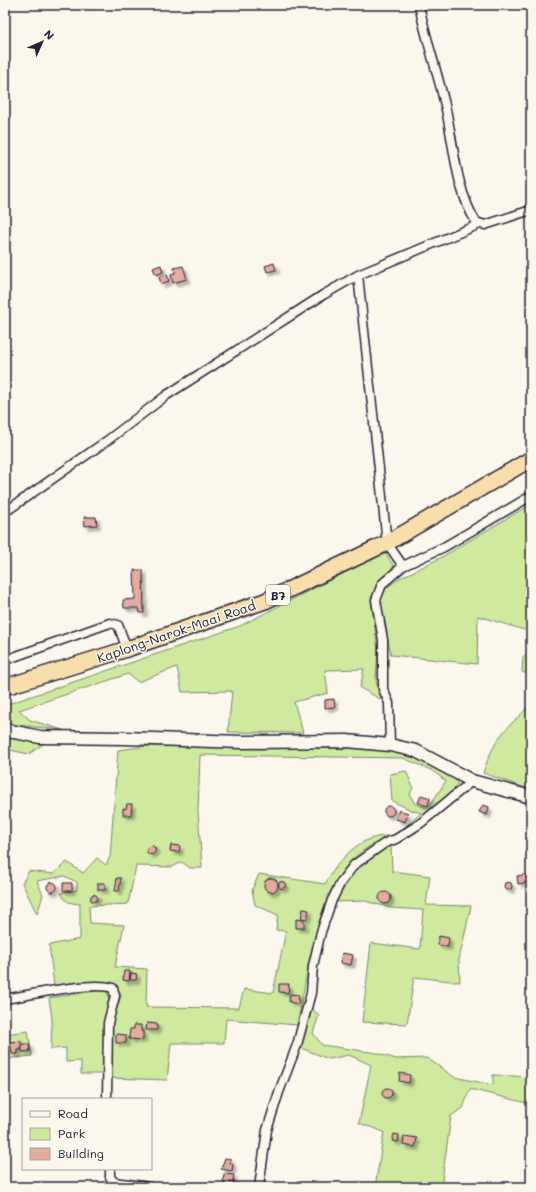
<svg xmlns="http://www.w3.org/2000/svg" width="536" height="1192" font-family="Mali,sans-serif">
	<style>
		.green { fill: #cfe99f; stroke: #78866d }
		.building { fill: #e5ac9e; stroke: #22223b; filter: url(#shadow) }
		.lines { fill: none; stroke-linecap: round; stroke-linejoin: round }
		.street-casing { stroke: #22223b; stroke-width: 11 }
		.secondary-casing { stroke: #22223b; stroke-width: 15 }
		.highway-casing { stroke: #22223b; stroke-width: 18 }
		.street { stroke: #fbf7ec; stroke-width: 8 }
		.secondary { stroke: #fbf7ec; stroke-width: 12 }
		.highway { stroke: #f8deab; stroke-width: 15 }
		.labels { text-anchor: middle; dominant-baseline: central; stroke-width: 3; stroke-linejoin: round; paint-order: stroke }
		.shield { fill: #fbf7ec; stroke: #636270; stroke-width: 1 }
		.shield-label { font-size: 12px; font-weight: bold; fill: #22223b }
		.street-label { font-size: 13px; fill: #22223b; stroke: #fbf7ec }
	</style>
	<defs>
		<filter id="shadow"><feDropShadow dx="3.5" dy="3.5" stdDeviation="1" flood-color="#0004"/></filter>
	</defs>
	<rect width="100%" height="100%" fill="#fbf7ec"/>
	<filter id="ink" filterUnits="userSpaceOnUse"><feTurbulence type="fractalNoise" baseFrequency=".025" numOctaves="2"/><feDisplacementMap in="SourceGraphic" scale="8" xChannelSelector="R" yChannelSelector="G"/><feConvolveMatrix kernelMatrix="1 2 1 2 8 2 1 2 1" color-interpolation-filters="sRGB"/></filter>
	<g filter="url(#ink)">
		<path class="green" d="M531,504v128l-53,-16 -1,48 -86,-9 -11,-55 6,-12 14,-10 40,-20z
			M385,552l9,15 -16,14 -7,20 7,48 -2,32 6,19 -22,-12 4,-19 -39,1 3,23 -34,9 9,31 -75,-1 4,-41 -50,1 -5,-25 -39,15 -10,-8 -109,36 11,10 33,10 -46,-5 -12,-4v-16l235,-79z
			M531,650v25l-9,-3 1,-15z
			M531,699v91l-48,-17c5,-16 13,-34 25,-46 9,-10 19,-15 23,-28z
			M5,738l38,6 -14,10 -24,-5z
			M148,746l243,3c25,7 50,13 67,34 -14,22 -36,37 -59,49l22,-19 -10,-3 -19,-9 -2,-27 16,-3 7,16 -3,8 5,9 13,4 18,-27 -15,-11 -28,-12 -203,-3 -2,56 4,57h-12l-8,-6 -10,5 -36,-1 -8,38 -39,2 1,17 34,2 -9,42 32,2 -1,38 93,1 5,-19 29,4 13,-62 -10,-1 2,-15 -23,-10 -3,-15 7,-16 66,10c13,-23 34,-49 63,-48 -14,8 -29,15 -40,28 -33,37 -41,114 -51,161l-71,-6 -2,24h-53l-4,37 -57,-2 2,-55 9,-28 -4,-8 -10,-4 -53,3 -5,-41 31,-6v-35c-9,-1 -15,-1 -19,-11l16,-3v-8l-13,-6 -27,5 6,14 -6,19 -15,-31 7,-12 24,3 14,-12 16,11 14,-15 9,7 4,-8 8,-107z
			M391,846l1,25 38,5 -4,29 45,1 -12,54 1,22 -46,-5 -7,47 -45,-2 9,-79 49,6 3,-39 -32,-2 -26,-7 -30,1c15,-30 25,-41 56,-56z
			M102,990l5,2 2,6 -4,20 -2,56h-22v-13l-15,1v-14l-15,1 1,-30 -3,-21z
			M312,1009l7,6 -6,18 9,12 55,8 19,6 31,-1 27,19 39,8v-10l38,2v27l-61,-15 -7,19 -12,8 -10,71h-66l9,-55 -25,-9 12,-58 -22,-10 -20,4 -28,-11z
			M28,1031l4,25 -27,3v-25z"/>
		<path class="building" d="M274,263l2,7 -9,2 -2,-6z
			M161,265l2,7 -7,3 -3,-7z
			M183,266l4,13 -14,4 -2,-9 4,-1 -1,-5z
			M167,274l2,7 -8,3 -2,-7z
			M84,517h12l1,8 -12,1z
			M134,570h9l1,43h-4l-1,-5h-15l-1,-8 12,-1z
			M334,699l1,8 -10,1v-8z
			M421,795l9,3 -2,8 -10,-3z
			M127,804h5l-1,11h-8v-7l3,1z
			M483,805l6,2 -2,8 -8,-3z
			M384 811a5 5 0 1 1 10 0a5 5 0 1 1-10 0Z
			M399,810l9,3 -3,9 -9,-3z
			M171,845l9,1 -1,6 -9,-1z
			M146.5 850a4.5 4.5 0 1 1 9 0a4.5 4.5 0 1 1-9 0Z
			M529,874l1,8 -12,2 -1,-8z
			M117,878h4l-2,13h-4z
			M264 885a7 7 0 1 1 14 0a7 7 0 1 1-14 0Z
			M278.5 885a3.5 3.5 0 1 1 7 0a3.5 3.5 0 1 1-7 0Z
			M47 887a5 5 0 1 1 10 0a5 5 0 1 1-10 0Z
			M504 886a4 4 0 1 1 8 0a4 4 0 1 1-8 0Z
			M63,883h9v8h-9z
			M98,883h7v7h-7z
			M379 898a6 6 0 1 1 12 0a6 6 0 1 1-12 0Z
			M90.5 898a3.5 3.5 0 1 1 7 0a3.5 3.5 0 1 1-7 0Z
			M303,909l6,1 -2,9 -6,-1z
			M296,919l8,1v8h-8z
			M439,936l10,2 -1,9 -10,-2z
			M342,953l11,2 -2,10 -11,-2z
			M124,971h6l-1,10 -6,-1z
			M131,973l6,1 -1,6h-6z
			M279,984h10l-1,9 -9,-1z
			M290,994l9,1 -1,9 -9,-2z
			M147,1023l10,1v6h-11z
			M134,1025h7v6h2v9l-14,-1 1,-10h4z
			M116,1034l10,1v8h-10z
			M21,1041v9h-3v4h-6l-2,-12z
			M22,1044h7l1,7 -8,1z
			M400,1073l10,2 -1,8 -10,-2z
			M382 1093a5 5 0 1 1 10 0a5 5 0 1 1-10 0Z
			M394,1134l5,1 -1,7 -6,-1z
			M404,1136l13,2 -2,9 -12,-2z
			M225,1158l6,1 -1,4 3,1 -1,7 -11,-2z
			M224,1174l10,1 -1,8 -10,-1z"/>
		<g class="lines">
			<g class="street-casing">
				<path id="street" d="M419,5c7,34 18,66 26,100 9,38 10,83 31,117l9,3 46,-15
					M358,275l29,268 16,23
					M5,512l103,-72 59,-45 156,-100 35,-20 122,-51
					M5,660l105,-37 8,2 9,24
					M390,745l-1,-42 -6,-14v-49l-7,-40 6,-16 21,-18 41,-19 87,-51
					M5,999c25,-4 86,-18 108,-11l2,8 -7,27 -1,76
					M110,1169v8l4,5 36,5
					M259,1187l8,-57 12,-38 18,-47 14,-52 2,-27 8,-34 11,-32 9,-18 13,-17 31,-22 11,-4 25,-16 51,-42"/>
			</g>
			<g class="secondary-casing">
				<path id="secondary" d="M5,730l35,7 84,1 118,4 105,-1 43,4 26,6 56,30 59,16"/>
			</g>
			<g class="highway-casing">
				<path id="highway" d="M5,687l122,-38 138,-48 122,-58 144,-84"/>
			</g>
			<use href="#street" class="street"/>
			<use href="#secondary" class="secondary"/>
			<use href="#highway" class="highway"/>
		</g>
	</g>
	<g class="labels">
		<rect class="shield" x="266" y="585" width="24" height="20" rx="3"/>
		<g class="shield-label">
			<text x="278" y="595">B7</text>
		</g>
		<g class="street-label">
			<text transform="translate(176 631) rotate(-19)">Kaplong-Narok-Maai Road</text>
		</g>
	</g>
	<rect width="536" height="1192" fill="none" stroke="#fbf7ec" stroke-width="20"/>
	<rect x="10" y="10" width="516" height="1172" fill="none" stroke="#22223b" stroke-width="1.5" filter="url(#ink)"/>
	<rect x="22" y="1098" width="130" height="72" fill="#fbf7ec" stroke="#a4a2a5"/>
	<rect x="30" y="1111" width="20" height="6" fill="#fbf7ec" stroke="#a4a2a5"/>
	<text x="58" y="1118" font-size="12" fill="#22223b">Road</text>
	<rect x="30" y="1128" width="20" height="12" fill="#cfe99f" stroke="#a4a2a5"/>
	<text x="58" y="1138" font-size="12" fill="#22223b">Park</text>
	<rect x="30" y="1148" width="20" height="12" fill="#e5ac9e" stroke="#a4a2a5"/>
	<text x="58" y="1158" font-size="12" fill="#22223b">Building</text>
	<g transform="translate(42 42) rotate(45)" stroke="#fbf7ec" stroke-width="3" paint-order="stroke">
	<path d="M0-3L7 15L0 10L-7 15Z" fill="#22223b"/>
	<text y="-6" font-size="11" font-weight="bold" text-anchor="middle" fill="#22223b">N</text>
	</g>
</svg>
